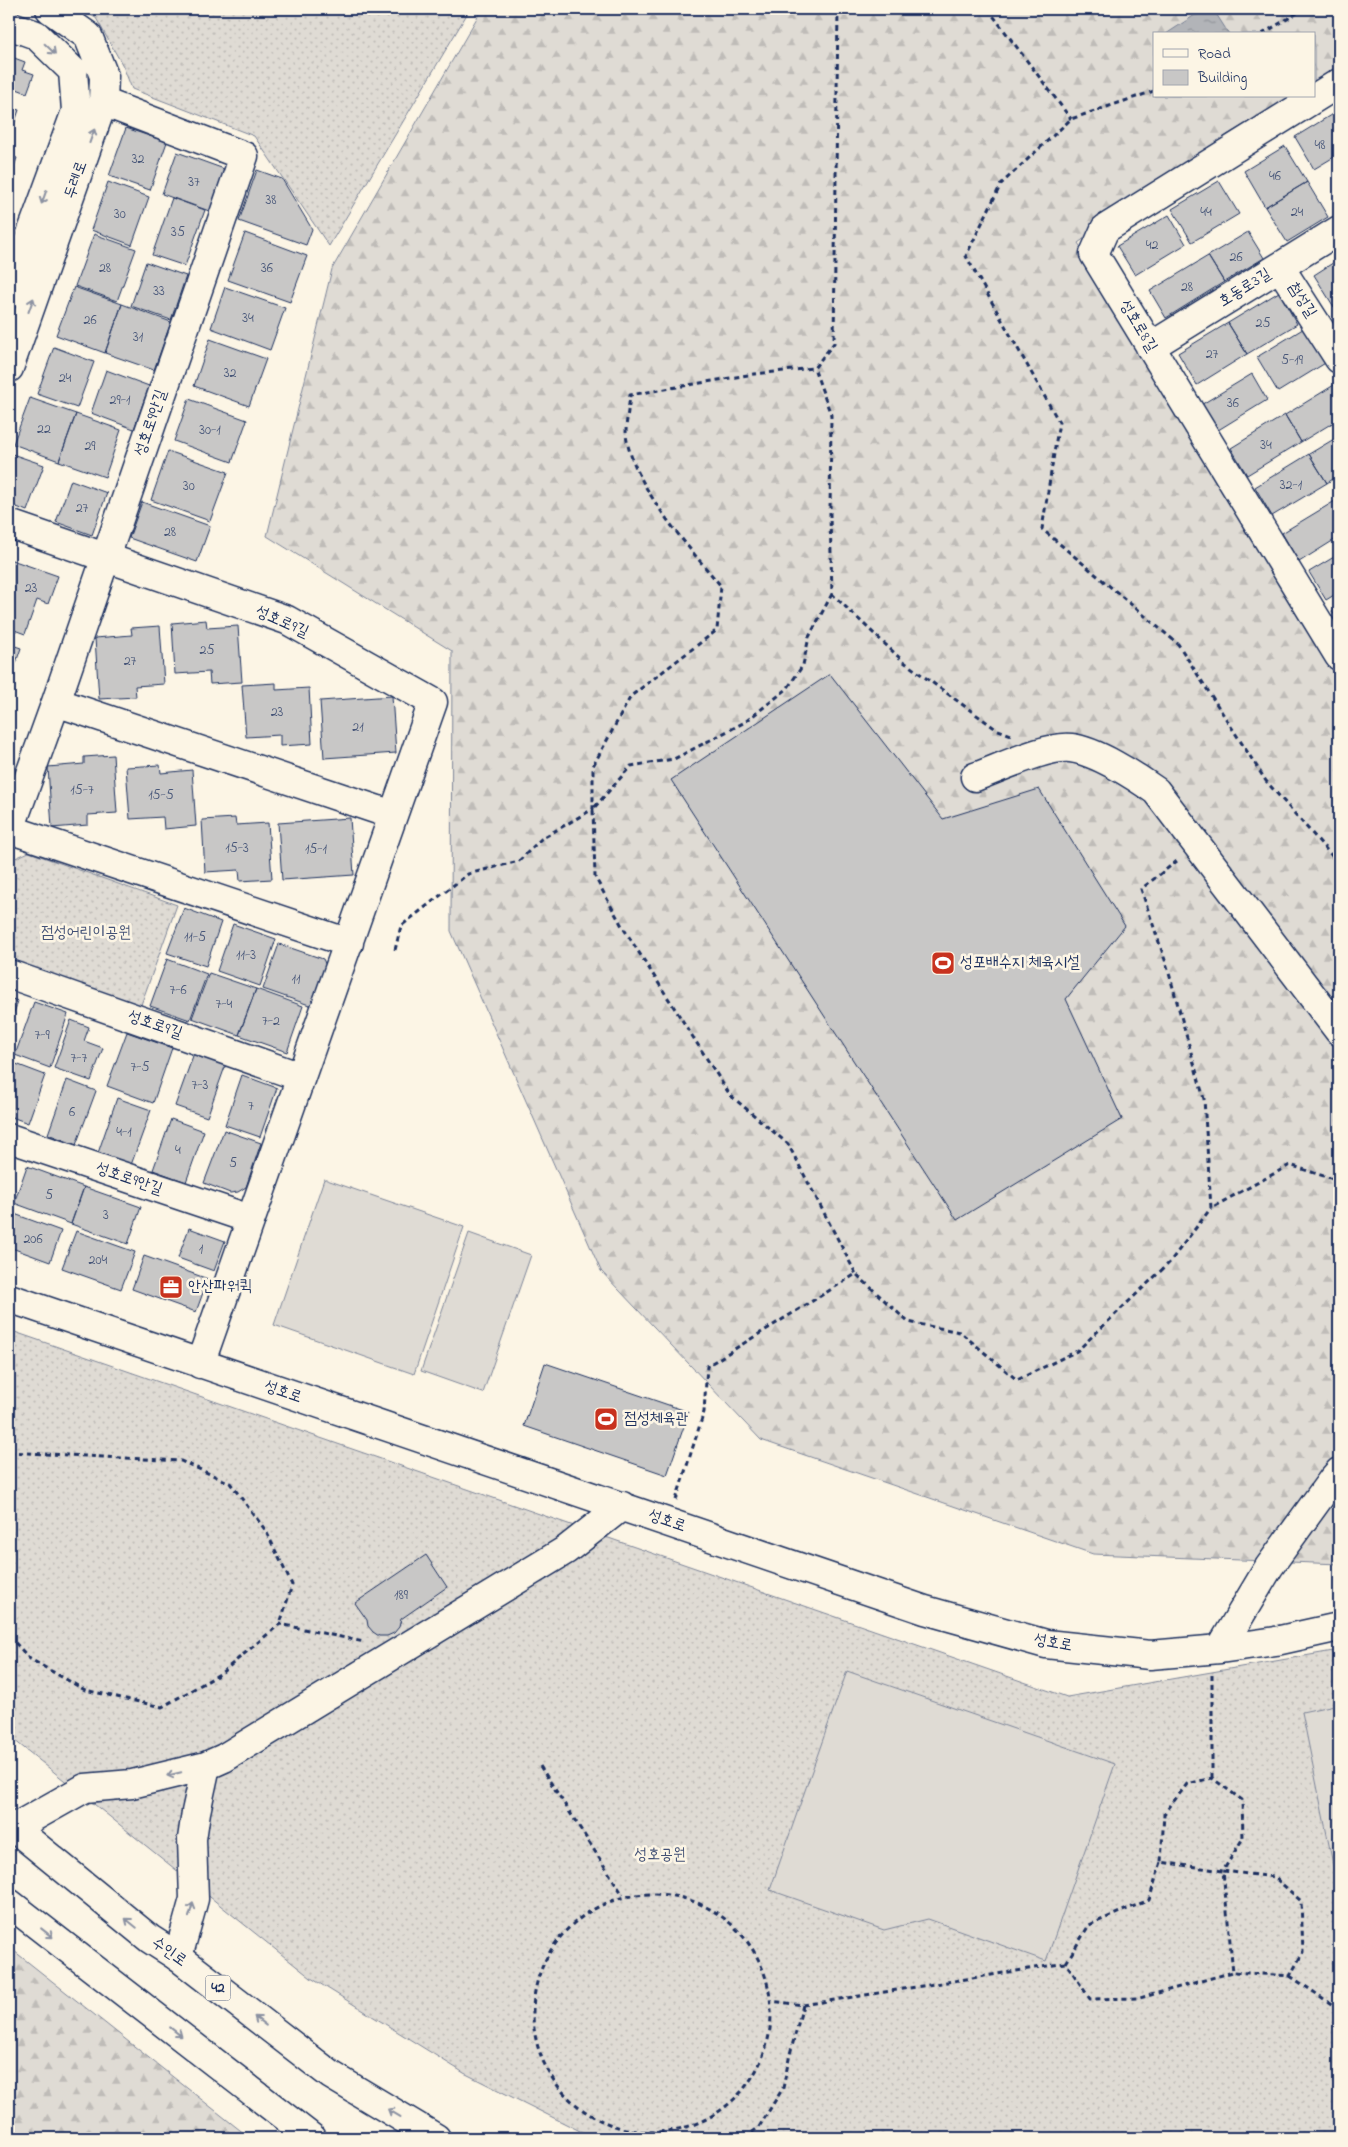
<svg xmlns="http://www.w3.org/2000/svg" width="1348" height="2147" font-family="'Indie Flower','Poor Story',sans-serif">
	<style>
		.grass { fill: url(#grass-dots); stroke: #7d8599 }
		.forest { fill: url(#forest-firs); stroke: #7d8599 }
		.pitch { fill: #dfdbd4; stroke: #7d8599 }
		.water { fill: url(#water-ripples); stroke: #767f94 }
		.building { fill: #c8c7c6; stroke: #1b2f5e }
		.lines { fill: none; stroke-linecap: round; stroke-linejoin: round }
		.minor-casing { stroke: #1b2f5e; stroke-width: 31 }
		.highway-casing { stroke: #1b2f5e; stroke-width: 31 }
		.path { stroke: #1b2f5e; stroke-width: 3; stroke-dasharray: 5 4; stroke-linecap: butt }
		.minor { stroke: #fcf5e5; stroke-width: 28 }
		.highway { stroke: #fcf5e5; stroke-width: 28 }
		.oneway { stroke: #8c92a2 }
		.labels { text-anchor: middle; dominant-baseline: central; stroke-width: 5; stroke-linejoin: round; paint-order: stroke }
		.number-label { font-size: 14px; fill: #465578 }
		.shield { fill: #fcf5e5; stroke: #5e6a86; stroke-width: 1 }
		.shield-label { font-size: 15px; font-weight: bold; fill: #1b2f5e }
		.street-label { font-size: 16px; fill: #1b2f5e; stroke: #fcf5e5 }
		.park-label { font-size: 16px; fill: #425176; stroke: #fcf5e5 }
		.poi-label { font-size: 16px; fill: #1b2f5e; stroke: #fcf5e5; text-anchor: start }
	</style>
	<defs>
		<pattern id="grass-dots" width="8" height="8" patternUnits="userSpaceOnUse" patternTransform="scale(1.25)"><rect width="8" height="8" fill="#dfdbd4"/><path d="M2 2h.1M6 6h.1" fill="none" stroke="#bfbcb8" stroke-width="1.8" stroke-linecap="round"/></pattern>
		<pattern id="forest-firs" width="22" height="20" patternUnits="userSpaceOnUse" patternTransform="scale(1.25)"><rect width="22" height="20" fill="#dfdbd4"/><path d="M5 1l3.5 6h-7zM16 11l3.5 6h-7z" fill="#bfbcb8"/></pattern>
		<pattern id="water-ripples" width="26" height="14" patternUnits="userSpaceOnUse" patternTransform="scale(1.25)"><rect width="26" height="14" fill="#b2b4b8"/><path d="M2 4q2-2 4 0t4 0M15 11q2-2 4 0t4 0" fill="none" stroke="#909399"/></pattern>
	</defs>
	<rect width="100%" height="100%" fill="#fcf5e5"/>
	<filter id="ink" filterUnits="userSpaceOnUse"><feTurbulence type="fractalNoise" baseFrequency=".02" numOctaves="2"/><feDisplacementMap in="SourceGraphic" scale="10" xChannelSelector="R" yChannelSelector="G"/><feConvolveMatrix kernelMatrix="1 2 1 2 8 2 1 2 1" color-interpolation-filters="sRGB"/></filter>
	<g filter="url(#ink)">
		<path class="grass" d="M79,9h391l-141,237 -75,-110 -122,-47 -9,-23 -27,-48z
			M29,852l148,53 -39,108 -129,-47v-96l4,-11z
			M9,1330l1058,367 272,-47v488l-747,-1 -128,-64 -153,-95 -302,-242z"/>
		<path class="forest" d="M482,9h857v67l-25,7v-49h-160v62h138l-65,39 -149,108 88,131 124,226 49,80v884l-246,-10 -332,-114 -160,-169 -150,-340 1,-280 -185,-115 65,-267z
			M9,1947l241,191h-241z"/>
		<path class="pitch" d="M324,1179l140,48 -50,147 -140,-49z
			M469,1233l62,22 -48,138 -62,-22z
			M847,1671l268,93 -69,197 -118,-42 -44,11 -114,-40z
			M1339,1704v190l-37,-182z"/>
		<path class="water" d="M1204,9h9l16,25h-63z"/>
		<path class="building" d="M9,56l16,6 -3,8 12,4 -7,19 -13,-5 -2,6 -3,-1z
			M9,107l10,3 -10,29z
			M1339,110v44l-25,15 -19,-32z
			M126,128l41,14 -17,48 -41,-14z
			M1285,146l22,36 -42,25 -21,-36z
			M177,152l50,18 -15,42 -50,-18z
			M9,155l8,3 -8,23z
			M257,170l25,9 30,50 -6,16 -67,-24z
			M1219,181l20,33 -47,28 -20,-33z
			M108,182l41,15 -17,48 -41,-15z
			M1307,182l21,35 -41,25 -22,-35z
			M172,198l33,12 -20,56 -33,-11z
			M1169,215l17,29 -51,31 -18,-29z
			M1248,232l16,26 -40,24 -16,-26z
			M245,233l62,23 -17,46 -62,-22z
			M94,234l42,15 -19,52 -42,-15z
			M1208,256l16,26 -58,36 -16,-27z
			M1339,259v45l-5,3 -20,-32z
			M146,262l40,14 -15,44 -40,-14z
			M74,287l48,17 -17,49 -49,-18z
			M225,287l60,21 -15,42 -59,-22z
			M1279,292l18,32 -50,30 -19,-31z
			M122,304l49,18 -17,48 -49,-17z
			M1228,323l19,31 -50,31 -19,-32z
			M1306,327l21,35 -49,30 -21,-35z
			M210,339l56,20 -17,47 -55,-20z
			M54,347l40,15 -17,46 -40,-14z
			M106,370l43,16 -15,43 -43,-16z
			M1252,374l15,26 -52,32 -16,-26z
			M1339,382v37l-38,23 -16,-27z
			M30,398l46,16 -17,47 -46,-17z
			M189,399l58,21 -15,42 -58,-21z
			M76,414l45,16 -16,47 -46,-16z
			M1285,415l16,27 -54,33 -16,-27z
			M1339,436v39l-12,8 -18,-29z
			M168,451l60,21 -18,49 -59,-21z
			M12,454l32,11 -17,46 -18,-7v-40z
			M1309,454l18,29 -55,33 -17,-29z
			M71,480l36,13 -15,42 -36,-13z
			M1335,501l4,8v28l-40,25 -17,-29z
			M142,502l68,24 -13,36 -68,-24z
			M1339,554v38l-13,8 -17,-28z
			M9,559l49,17 -10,28 -11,-4 -12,34 -16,-6z
			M1339,606v17l-7,-12z
			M206,620l1,8 31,-2 4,56 -32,2 -1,-12 -34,2 -3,-51z
			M160,626l4,58 -29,2 1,11 -37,2 -4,-61 37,-3 -1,-7z
			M9,644l12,4 -12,35z
			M830,674l113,145 96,-30 86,137 -59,73 56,120 -165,101 -286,-440z
			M276,683v7l33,-2 3,56 -32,2v-11l-34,2 -4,-52z
			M392,696l4,57 -72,5 -4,-57z
			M113,755l4,58 -29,2v10l-36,3 -4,-61 36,-3v-7z
			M160,765l1,8 31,-3 4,56 -32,3 -1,-12 -33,2 -4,-52z
			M235,818l1,7 32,-2 4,56 -32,2 -1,-11 -34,2 -3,-52z
			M350,818l4,57 -72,5 -4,-57z
			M184,908l37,14 -15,44 -39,-13z
			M233,924l43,15 -16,47 -43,-15z
			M279,944l44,15 5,11 -13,37 -52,-18z
			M167,959l40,15 -17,46 -40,-14z
			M209,973l47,16 -17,46 -47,-17z
			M256,989l47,17 -16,46 -48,-17z
			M9,998l9,3 -9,26z
			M34,1002l34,12 -18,54 -35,-13z
			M71,1020l18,7 -5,14 19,7 -12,33 -37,-13z
			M127,1032l45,16 -19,55 -46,-17z
			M194,1053l32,11 -19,53 -32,-11z
			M16,1064l29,11 -17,48 -19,-7v-33z
			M242,1075l35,13 -17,49 -35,-12z
			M67,1080l29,11 -20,54 -28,-11z
			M117,1098l34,12 -20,55 -33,-12z
			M171,1119l33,12 -18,51 -33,-12z
			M224,1130l37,13 -15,44 -8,5 -8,1 -26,-10z
			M27,1166l57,21 -13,37 -57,-21z
			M84,1187l57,20 -13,37 -57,-20z
			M9,1212l52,19 -11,31 -41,-15z
			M189,1228l36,13 -11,30 -36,-13z
			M76,1231l59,21 -14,37 -59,-21z
			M144,1256l64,23 -12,33 -64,-23z
			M545,1363l144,49 -22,63 -143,-49z
			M426,1555l21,32 -46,32 -2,8 -5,6 -7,3h-8l-6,-4 -5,-6 -1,-6 -12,-17z"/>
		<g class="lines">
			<g class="minor-casing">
				<path id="minor" d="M9,25l27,10 37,36 3,40 -67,183
					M1339,83l-234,146 -11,25 245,402
					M1280,267l59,92
					M1150,347l189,-117
					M9,368l94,-266 1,-26 -16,-40 -38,-27
					M9,524l278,96 146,82 -233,662
					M56,702l337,113
					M975,777c23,-8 72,-32 96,-29 25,3 64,28 85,43l183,240
					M9,829l340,114
					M9,832l47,-130 188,-546 -141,-54
					M9,974l292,103
					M9,1138l241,81
					M9,1298l916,312 121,34 104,11 70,-6 56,-8 63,-14
					M1220,1649l49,-82 63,-87 7,-8
					M206,1766l18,-8 342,-208 56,-44
					M14,1828l71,-40 47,-4 74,-18 -10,46 -4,27 2,60 -16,58"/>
			</g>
			<g class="highway-casing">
				<path id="highway" d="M9,1824l141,115 28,18 153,118 105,63
					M9,1903l303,235"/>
			</g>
			<path class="path" d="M838,9l-4,334 -20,25 17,47 -1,100 2,79 72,68 92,67 15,6
				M988,9l83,110
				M1262,34l42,-25
				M1154,91l-83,28 -70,65 -35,72 93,166 -17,107 136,115 88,137 73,83
				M832,594l-23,43 -6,28 -16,24 -42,33 -71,37 -43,7 -38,43 2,68 27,49 108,169 58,49 68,130
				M1177,861l-36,28 26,77 37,133 7,109 79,-43 49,16
				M395,950l6,-24 67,-52 51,-13 22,-22 52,-30v-43l38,-70 86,-66 4,-44c-32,-38 -84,-96 -94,-145 -3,-13 2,-32 3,-46l124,-21 60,-6
				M9,1452l172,9 49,22 36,48 26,54 -12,39
				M676,1500l28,-88 3,-46 149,-92 52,48 52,10 57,48 60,-29 92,-88 42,-55
				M9,1636l21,23 55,31 77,17 58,-33 60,-50 84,18
				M540,1766l83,129
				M1212,1778v-103
				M533 2013a119 119 0 1 1 238 0a119 119 0 1 1-238 0Z
				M1066,1963l23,-38 60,-25 12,-38
				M1290,1976l49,33
				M803,2005l263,-42 24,36 50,-1 93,-26 -10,-101 -62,-9 3,-48 23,-30 25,-6 30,22 1,38 -20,33 51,6 27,24 2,51 -13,24 -57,-4
				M745,2138l14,-11 24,-39 7,-34 13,-49 -32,-4"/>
			<use href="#minor" class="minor"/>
			<use href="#highway" class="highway"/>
		</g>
		<defs><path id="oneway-shaft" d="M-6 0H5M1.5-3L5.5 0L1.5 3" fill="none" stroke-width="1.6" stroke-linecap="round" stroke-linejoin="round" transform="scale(1.25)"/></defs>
		<g class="oneway">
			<use href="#oneway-shaft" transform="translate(50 49) rotate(44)"/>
			<use href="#oneway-shaft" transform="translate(92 136) rotate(-70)"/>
			<use href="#oneway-shaft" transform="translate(44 197) rotate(110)"/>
			<use href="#oneway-shaft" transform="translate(31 305) rotate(-70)"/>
			<use href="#oneway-shaft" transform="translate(174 1774) rotate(166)"/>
			<use href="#oneway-shaft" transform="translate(191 1910) rotate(-74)"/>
			<use href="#oneway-shaft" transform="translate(131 1923) rotate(-141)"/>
			<use href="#oneway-shaft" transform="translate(47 1933) rotate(38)"/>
			<use href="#oneway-shaft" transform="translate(260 2021) rotate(-142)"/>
			<use href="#oneway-shaft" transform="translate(176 2032) rotate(38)"/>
			<use href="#oneway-shaft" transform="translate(394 2113) rotate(-149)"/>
		</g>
	</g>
	<defs>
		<g id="stadium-square" transform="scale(1.25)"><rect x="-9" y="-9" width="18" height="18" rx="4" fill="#c8321e" stroke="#fcf5e5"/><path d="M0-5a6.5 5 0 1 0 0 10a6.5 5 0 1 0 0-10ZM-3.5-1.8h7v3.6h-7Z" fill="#fff"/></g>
		<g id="office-square" transform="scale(1.25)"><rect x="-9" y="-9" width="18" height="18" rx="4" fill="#c8321e" stroke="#fcf5e5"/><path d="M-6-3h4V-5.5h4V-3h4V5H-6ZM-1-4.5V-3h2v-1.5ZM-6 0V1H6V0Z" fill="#fff"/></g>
	</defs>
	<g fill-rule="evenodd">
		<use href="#stadium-square" x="943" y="963"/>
		<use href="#office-square" x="171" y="1287"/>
		<use href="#stadium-square" x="606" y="1419"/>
	</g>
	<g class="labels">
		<g class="number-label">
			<text x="1320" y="145">48</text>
			<text x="138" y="159">32</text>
			<text x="1275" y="176">46</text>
			<text x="194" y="182">37</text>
			<text x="271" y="200">38</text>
			<text x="1206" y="212">44</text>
			<text x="1297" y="212">24</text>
			<text x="120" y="214">30</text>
			<text x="178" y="232">35</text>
			<text x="1152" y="245">42</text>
			<text x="1236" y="257">26</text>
			<text x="105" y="268">28</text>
			<text x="267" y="268">36</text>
			<text x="1187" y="287">28</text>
			<text x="159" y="291">33</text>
			<text x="248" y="318">34</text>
			<text x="90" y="320">26</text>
			<text x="1263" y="323">25</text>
			<text x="138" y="337">31</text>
			<text x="1212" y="354">27</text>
			<text x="1292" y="360">5-19</text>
			<text x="230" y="373">32</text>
			<text x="65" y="378">24</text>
			<text x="120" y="400">29-1</text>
			<text x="1233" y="403">36</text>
			<text x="44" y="429">22</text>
			<text x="210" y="430">30-1</text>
			<text x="1266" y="445">34</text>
			<text x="90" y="446">29</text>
			<text x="1291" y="485">32-1</text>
			<text x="189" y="486">30</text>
			<text x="82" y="508">27</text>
			<text x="170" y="532">28</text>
			<text x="31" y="588">23</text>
			<text x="207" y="650">25</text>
			<text x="130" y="661">27</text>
			<text x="277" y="712">23</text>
			<text x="358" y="727">21</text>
			<text x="82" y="790">15-7</text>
			<text x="161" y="795">15-5</text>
			<text x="237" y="848">15-3</text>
			<text x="316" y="849">15-1</text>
			<text x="195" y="937">11-5</text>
			<text x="246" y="955">11-3</text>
			<text x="296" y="979">11</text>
			<text x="178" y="990">7-6</text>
			<text x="224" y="1004">7-4</text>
			<text x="271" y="1021">7-2</text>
			<text x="42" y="1035">7-9</text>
			<text x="79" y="1058">7-7</text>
			<text x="140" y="1067">7-5</text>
			<text x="200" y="1085">7-3</text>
			<text x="251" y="1106">7</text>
			<text x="72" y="1112">6</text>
			<text x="124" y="1132">4-1</text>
			<text x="178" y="1150">4</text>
			<text x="233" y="1163">5</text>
			<text x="49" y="1195">5</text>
			<text x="106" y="1215">3</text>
			<text x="33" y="1239">206</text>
			<text x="201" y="1249">1</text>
			<text x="98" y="1260">204</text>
			<text x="401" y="1595">189</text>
		</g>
		<rect class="shield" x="205.5" y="1975.5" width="25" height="25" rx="4"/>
		<g class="shield-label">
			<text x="218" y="1988">42</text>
		</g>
		<g class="street-label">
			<text transform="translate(76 180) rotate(-70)">두레로</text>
			<text transform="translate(1245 288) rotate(-32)">호동로3길</text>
			<text transform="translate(1302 300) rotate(58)">첨성길</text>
			<text transform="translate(1138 326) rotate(59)">성호로8길</text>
			<text transform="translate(151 423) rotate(-71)">성호로9안길</text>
			<text transform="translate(282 622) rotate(24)">성호로9길</text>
			<text transform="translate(155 1025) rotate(19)">성호로9길</text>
			<text transform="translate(129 1179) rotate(19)">성호로9안길</text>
			<text transform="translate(283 1392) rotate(19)">성호로</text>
			<text transform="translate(667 1521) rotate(19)">성호로</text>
			<text transform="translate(1053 1643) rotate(10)">성호로</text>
			<text transform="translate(169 1952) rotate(35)">수인로</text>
		</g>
		<g class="park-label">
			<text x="86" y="933">점성어린이공원</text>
			<text x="660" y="1855">성호공원</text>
		</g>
		<g class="poi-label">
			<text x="960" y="963">성포배수지 체육시설</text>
			<text x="188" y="1287">안산파워퀵</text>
			<text x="624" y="1419">점성체육관</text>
		</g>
	</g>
	<rect width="1348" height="2147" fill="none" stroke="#fcf5e5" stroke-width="30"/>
	<rect x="15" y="15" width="1318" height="2117" fill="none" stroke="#1b2f5e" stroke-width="2" filter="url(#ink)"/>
	<rect x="1153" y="32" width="162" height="65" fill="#fcf5e5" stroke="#a2a6af"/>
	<rect x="1163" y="49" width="25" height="8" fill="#fcf5e5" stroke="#a2a6af"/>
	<text x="1198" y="58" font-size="15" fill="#1b2f5e">Road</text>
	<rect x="1163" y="70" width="25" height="15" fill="#c8c7c6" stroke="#a2a6af"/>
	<text x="1198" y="82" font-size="15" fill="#1b2f5e">Building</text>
</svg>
